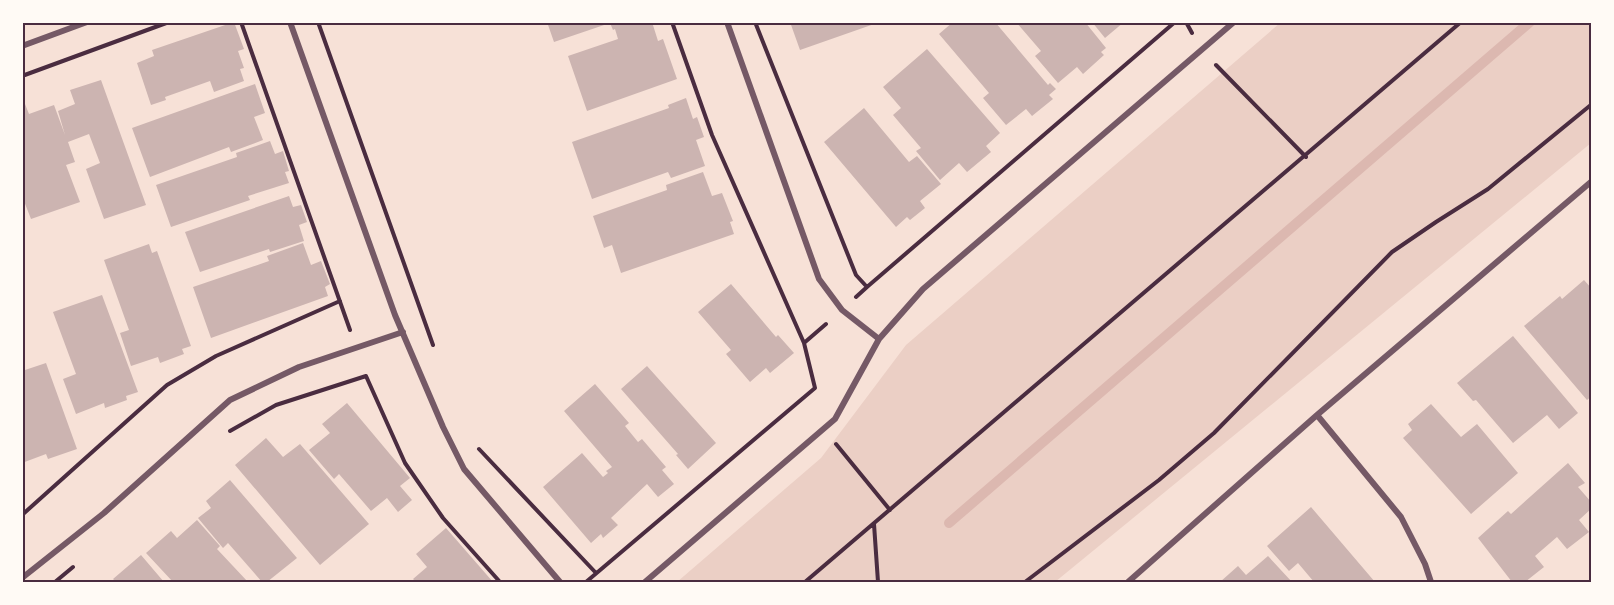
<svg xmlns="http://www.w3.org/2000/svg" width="1614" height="605" font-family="Figtree,sans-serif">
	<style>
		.green { fill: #ebcfc5 }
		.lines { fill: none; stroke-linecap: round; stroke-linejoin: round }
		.stream { stroke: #dcb8b0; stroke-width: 10 }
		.building { fill: #ccb4b1 }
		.path { stroke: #4a2c40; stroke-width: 4 }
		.minor { stroke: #755966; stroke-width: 6 }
		.neatline { fill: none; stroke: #4a2c40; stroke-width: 2 }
	</style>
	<rect width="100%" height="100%" fill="#f7e1d7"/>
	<path class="green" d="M1280,23h311v120l-536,439h-378l144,-124 85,-113z"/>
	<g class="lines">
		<path class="stream" d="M949,523l581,-501"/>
	</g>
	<path class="building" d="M234,22l10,27 -6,2 6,17 -4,1 4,12 -30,11 -4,-11 -45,16 1,3 -15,5 -14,-42 17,-7 -2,-6z
		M547,22h105l6,19 5,-2 14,40 -90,32 -19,-55 50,-17 -3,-10 -2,1 -3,-7 -56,19z
		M790,22h87v1l-77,27z
		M953,22h42l53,63 2,-2 6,6 -7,6 4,4 -21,17 -6,-7 -20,16 -23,-27 6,-5 -50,-59z
		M1016,22h69l21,26 -5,4 3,3 -21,19 -6,-7 -19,16 -23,-27 6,-5z
		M1092,22h32l-19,16z
		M927,49l73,84 -14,13 5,6 -24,20 -8,-9 -19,17 -24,-29 5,-3 -28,-33 8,-7 -18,-21z
		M101,80l45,125 -42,14 -18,-50 14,-6 -11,-29 -21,8 7,20 -9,3 14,37 -49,17 -9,-23v-91l3,-1 4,10 25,-9 11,30 -7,-24 17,-7 -5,-14z
		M255,84l10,29 -11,4 9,23 -32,12 -2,-5 -79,30 -18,-49z
		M686,98l7,21 4,-2 7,20 -8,3 9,26 -34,12 -3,-6 -76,27 -20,-57 97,-34 -1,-3z
		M864,108l45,54 8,-6 24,28 -21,17 5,7 -15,12 -3,-3 -11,10 -72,-85z
		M270,141l5,13 8,-3 6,20 -4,1 4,11 -41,13 2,4 -79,27 -15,-42 81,-28 -1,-4z
		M703,172l9,24 10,-3 11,28 -3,1 4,12 -113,39 -9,-28 -8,3 -11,-32 74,-26 -1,-5z
		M289,196l4,11 8,-2 6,17 -8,3 5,16 -34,11 -1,-3 -69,23 -15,-40z
		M303,243l8,22 10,-4 9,23 -5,3 3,9 -117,42 -18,-51 76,-26 -2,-5z
		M149,244l3,9 5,-2 34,95 -9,3 2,5 -24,9 -2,-6 -27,9 -11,-33 9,-3 -25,-70z
		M1584,280l8,9v107l-5,4 -63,-74 36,-30 2,3z
		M731,284l45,53 2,-2 16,18 -24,20 -4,-5 -16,14 -24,-28 5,-4 -33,-38z
		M102,295l36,97 -12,4 1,4 -22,8 -1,-5 -28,11 -13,-35 13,-5 -23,-62z
		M1513,336l65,77 -19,16 -12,-14 -34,28 -37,-43 -3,1 -16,-18z
		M46,363l31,86 -29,10 -2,-5 -24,9v-92z
		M647,366l69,77 -28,26 -12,-14 2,-1 -57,-65z
		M595,384l34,39 -4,3 13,16 4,-3 24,28 -4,3 12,14 -16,13 -11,-13 -36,34 7,7 -15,13 -2,-4 -10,9 -48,-56 39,-34 21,24 5,-4 -2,-2 6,-4 -48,-56z
		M347,403l63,75 -10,8 12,14 -14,12 -11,-14 -16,13 -32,-37 -5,5 -25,-29 21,-17 -8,-9z
		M1431,404l30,33 16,-13 41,49 -47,41 -68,-76 9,-8 -4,-6z
		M266,438l17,19 17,-13 69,80 -49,41 -85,-100z
		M1568,463l17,20 -7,4 14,16v5l-13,12 10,12 -22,17 -10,-12 -22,19 9,11 -19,15h-13l-34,-44 30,-27 3,3z
		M230,480l67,78 -30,24h-5l-34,-39 -5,5 -25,-30 13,-10 -5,-7z
		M1311,507l64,75h-61l-16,-19 -9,8 -22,-25z
		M197,520l23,26 -3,3 31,33h-75l-27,-29 25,-22 6,7z
		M446,528l47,54h-77l-3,-3 14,-12 -11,-13z
		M141,555l23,27h-48l-3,-3z
		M1268,556l24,26h-72l18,-16 8,9z"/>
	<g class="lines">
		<path class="path" d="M241,22l109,308
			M318,22l115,323
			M672,22l40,113 92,208
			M755,22l101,253 11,12 308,-265
			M1186,22l6,11
			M1216,65l90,92
			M22,76l147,-54
			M856,297l11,-10
			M230,431l46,-26 90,-29 39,87 38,55 57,64
			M836,444l54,66
			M479,449l117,124
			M22,515l145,-130 49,-29 124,-55
			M874,524l4,58
			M55,582l18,-15
			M586,582l229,-194 -11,-45 22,-19
			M805,582l656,-560
			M1025,582l134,-102 55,-47 178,-181 44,-30 52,-33 104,-85"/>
		<path class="minor" d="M290,22l105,293 48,112 21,42 96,113
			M727,22l92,257 23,31 37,29
			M22,46l65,-24
			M1317,415l84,102 24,47 6,18
			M22,578l82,-65 126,-113 69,-33 104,-35
			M645,582l190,-163 44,-80 44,-50 311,-267
			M1128,582l189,-167 275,-234"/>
	</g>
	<rect width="1614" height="605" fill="none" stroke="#fffaf5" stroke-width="48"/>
	<rect x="24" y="24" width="1566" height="557" class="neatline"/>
</svg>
